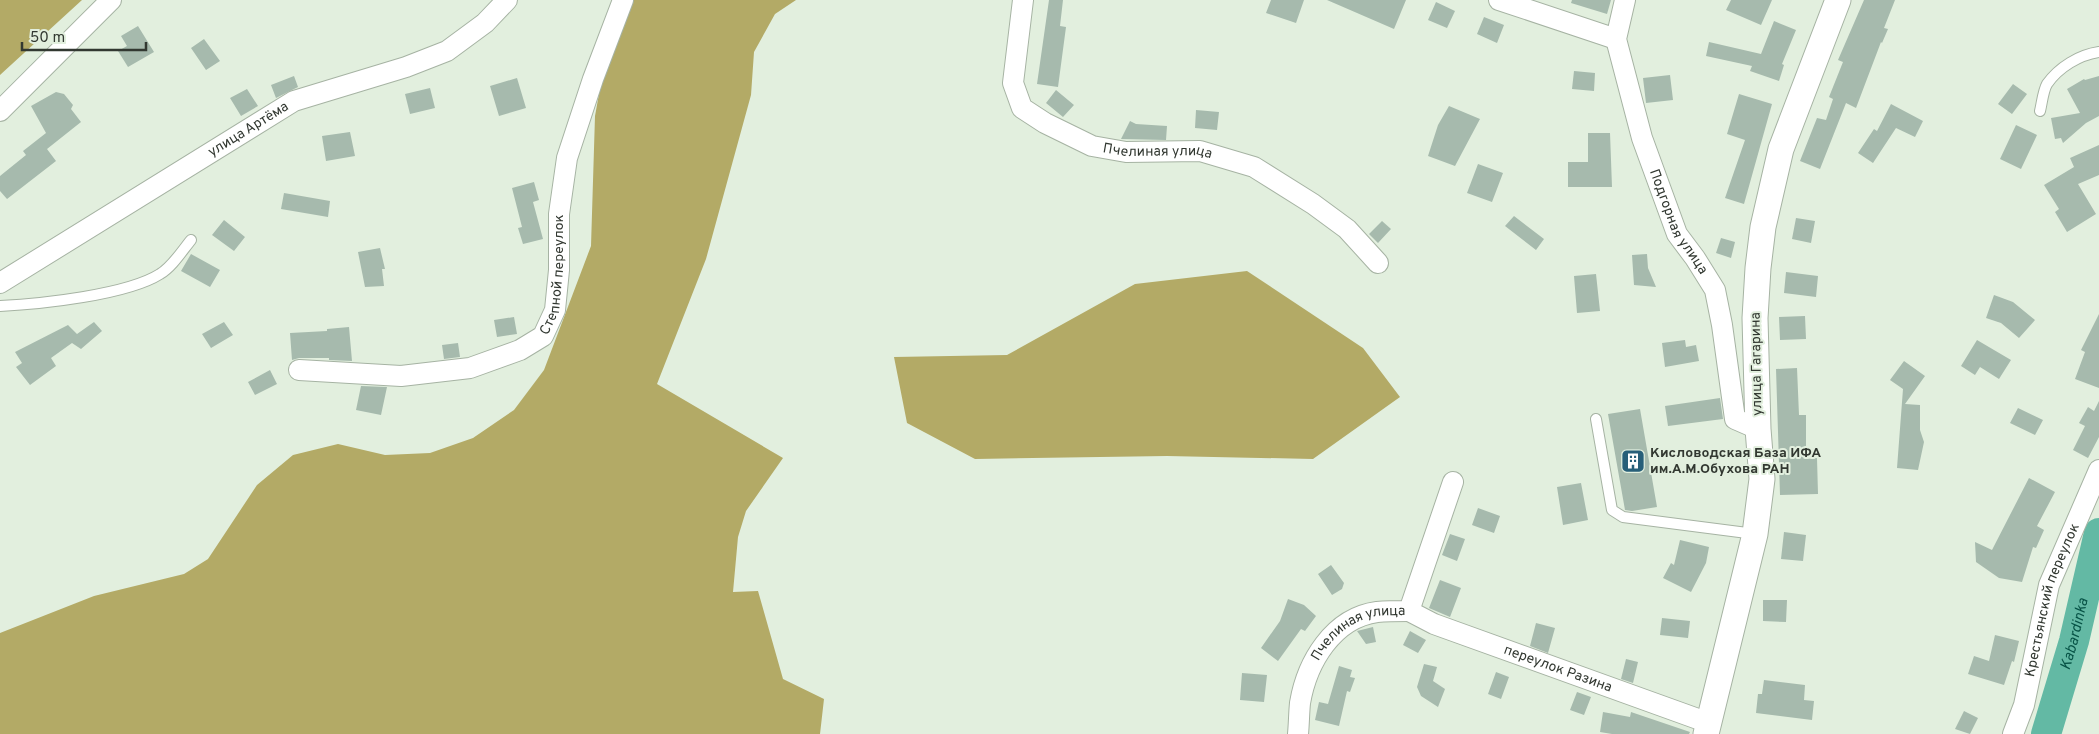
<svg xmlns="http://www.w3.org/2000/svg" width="2099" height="734" font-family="Overpass,sans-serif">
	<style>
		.forest { fill: #b3aa66 }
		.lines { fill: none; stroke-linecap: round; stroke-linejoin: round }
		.river { stroke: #63b9a4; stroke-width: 30 }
		.building { fill: #a6baad }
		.service-casing { stroke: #a6b3a3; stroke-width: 12 }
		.minor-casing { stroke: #a6b3a3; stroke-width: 22 }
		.tertiary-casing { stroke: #a6b3a3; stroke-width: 27 }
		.service { stroke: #fff; stroke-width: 10 }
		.minor { stroke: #fff; stroke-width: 20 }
		.tertiary { stroke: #fff; stroke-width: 25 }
		.labels { text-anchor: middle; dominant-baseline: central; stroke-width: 4; stroke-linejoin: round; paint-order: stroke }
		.street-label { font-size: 14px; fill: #323831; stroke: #e2efde }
		.poi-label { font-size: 14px; font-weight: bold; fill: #323831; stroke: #e2efde; text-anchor: start }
		.water-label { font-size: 15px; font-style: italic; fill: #075346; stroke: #e2efde }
	</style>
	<rect width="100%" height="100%" fill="#e2efde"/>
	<path class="forest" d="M0,0h82l-82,75z
		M616,0h180l-21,14 -21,38 -3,43 -45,164 -49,125 126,74 -37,53 -8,26 -5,55 25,-1 25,88 41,20 -4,35h-820v-101l94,-37 90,-22 24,-15 49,-74 36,-30 45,-11 47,11 45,-2 43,-15 41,-28 30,-40 47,-124 4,-130z
		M1247,271l116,77 37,49 -87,62 -146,-3 -192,3 -68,-36 -13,-66 113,-2 128,-71z"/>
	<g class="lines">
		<path class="river" id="s1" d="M2046,734l28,-93 25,-108"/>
	</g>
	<path class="building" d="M1049,0h14l-3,26 6,1 -8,60 -21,-3z
		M1271,0h33l-8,23 -30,-10z
		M1327,0h79l-12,29z
		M1572,0h39l-4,14 -36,-11z
		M1731,0h41l-11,25 -35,-15z
		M1864,0h31l-11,28 4,1 -6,14 -1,-1 -25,66 -10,-5 -26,66 -20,-8 17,-43 9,2 7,-21 -4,-2 14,-35 -5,-2z
		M1436,2l19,9 -8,17 -19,-8z
		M1484,17l20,8 -7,18 -20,-9z
		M1774,21l22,9 -14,34 2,1 -5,16 -29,-10 2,-5 -46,-10 3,-14 52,12z
		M138,26l16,26 -26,15 -10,-16 9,-5 -6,-10z
		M204,39l16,22 -14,9 -15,-22z
		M1574,71l21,2 -1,18 -22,-2z
		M1670,75l3,25 -27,3 -3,-25z
		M294,76l4,11 -22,11 -5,-13z
		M2099,76v40l-13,7 -23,20 -2,-5 -6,1 -4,-21 29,-5 -13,-24 17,-10 1,1z
		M517,78l9,30 -27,8 -9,-30z
		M2013,84l14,10 -15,20 -14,-10z
		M430,88l5,20 -25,6 -5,-20z
		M247,89l11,17 -17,10 -11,-18z
		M1056,90l18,15 -11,12 -17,-14z
		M56,92l8,2 9,11 -2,4 10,13 -34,27 9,12 -49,38 -7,-8v-15l26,-21 -3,-4 23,-18 -15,-27z
		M1739,94l33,10 -28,100 -19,-6 20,-58 -18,-6z
		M1891,104l32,17 -8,16 -19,-9 -23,35 -15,-10 16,-24 3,2z
		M1449,106l31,13 -25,47 -27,-10 10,-31z
		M1196,110l23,2 -2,18 -22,-2z
		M1130,121l6,3 31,2 -1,14 -45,-1z
		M2016,125l21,10 -16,34 -21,-10z
		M350,132l5,24 -29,5 -4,-25z
		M1588,133h22l2,54h-44v-25h20z
		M2099,145v30l-21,9 18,30 -29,18 -12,-20 4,-3 -15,-24 30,-18 -4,-9z
		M1478,164l25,9 -11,29 -25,-9z
		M534,182l5,18 -6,2 10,37 -20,5 -5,-16 4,-1 -10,-39z
		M284,193l46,8 -2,16 -47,-8z
		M1514,216l30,23 -8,11 -31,-24z
		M1796,218l19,3 -4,22 -19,-4z
		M224,220l21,17 -11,14 -22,-16z
		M1382,221l9,8 -13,14 -9,-9z
		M1721,238l14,4 -4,16 -15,-5z
		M380,248l5,21h-3l2,17 -19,1 -7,-35z
		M191,254l29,16 -10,17 -29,-16z
		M1647,254l1,14 8,19 -22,-2 -2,-30z
		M1786,272l32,4 -2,21 -32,-4z
		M1596,274l4,37 -23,2 -3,-37z
		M1994,295l19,7 22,18 -16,18 -18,-15 -15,-5z
		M2099,314v74l-24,-9 10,-27 -4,-2z
		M1805,316l1,23 -26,1 -1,-23z
		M514,317l3,17 -20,3 -3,-17z
		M94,322l8,9 -21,18 -9,-6 -21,15 5,8 -26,19 -14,-18 6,-4 -7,-11 53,-27 9,9z
		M224,322l9,13 -22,13 -9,-14z
		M349,327l3,34 -23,-1v-2h-30l-7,2 -2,-27 37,-2v-2z
		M1685,340l1,7 10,-2 3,16 -34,6 -3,-24z
		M1977,340l34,20 -12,19 -19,-12 -5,8 -14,-9z
		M458,343l2,14 -16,2 -2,-14z
		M1904,361l21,15 -20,28 15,1v25l4,12 -6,28 -21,-2 6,-79 -13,-9z
		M1797,368l2,47h7v44l11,-1 1,36 -38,1 -4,-126z
		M270,370l7,14 -22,11 -7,-13z
		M361,386l26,1 -6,28 -25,-5z
		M1720,398l3,21 -55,7 -3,-20z
		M2099,401v36l-11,21 -15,-8 12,-24 -6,-3 9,-16 6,4z
		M2018,408l25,12 -8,15 -25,-12z
		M1640,409l17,98 -25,4 -7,-1 -17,-96z
		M2029,478l26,14 -18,34 7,4 -8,18 -3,-1 -11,35 -23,-4 -23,-16 -1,-20 17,8z
		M1581,483l7,37 -25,5 -6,-38z
		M1478,508l22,8 -6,17 -22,-8z
		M1784,532l22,3 -3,26 -22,-2z
		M1450,534l15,5 -8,22 -15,-6z
		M1680,540l29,7 -3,16 -15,29 -28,-14 8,-15 3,2z
		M1331,565l13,18 -2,6 -10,6 -14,-21z
		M1440,580l21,8 -11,29 -21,-9z
		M1288,599l16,6 12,11 -11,15 -4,-2 -23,32 -17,-13 19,-27z
		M1763,600h24l-1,22 -23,-1z
		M1662,618l28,3 -2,17 -28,-3z
		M1536,623l19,5 -7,25 -18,-7z
		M1373,627l3,15 -10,2 -9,-13z
		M1410,631l16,9 -8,13 -15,-8z
		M1995,635l24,6 -5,21 -2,-1 -8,24 -36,-11 6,-18 15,5z
		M1626,659l12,3 -5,21 -12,-4z
		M1424,664l13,3 -4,14 12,8 -7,18 -17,-11 -4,-9z
		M1339,666l13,4 -2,7 5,1 -5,14 -3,-1 -8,35 -24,-6 4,-18 9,2z
		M1496,672l13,5 -8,22 -13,-5z
		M1242,673l25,2 -3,27 -24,-2z
		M1764,680l41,5 -1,15 10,1 -2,19 -56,-7 2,-19h4z
		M1577,692l14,5 -7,18 -14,-5z
		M1964,711l14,7 -8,16 -15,-5z
		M1603,712l27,5 1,-5 59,20 -1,2h-77l-12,-2z"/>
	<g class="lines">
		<g class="service-casing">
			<path id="service" d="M2040,111c2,-8 3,-20 7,-27 12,-17 32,-29 52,-32
				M0,306c40,-2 127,-11 160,-32 12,-7 22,-23 31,-34
				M1596,419l16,91 11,7 132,17"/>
		</g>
		<g class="minor-casing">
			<g id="minor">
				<path id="s2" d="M1023,0l-10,83 9,25 23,15 47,23 34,6 74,-1 54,16 59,37 34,25 31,34"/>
				<path d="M1499,0l117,39"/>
				<path id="s3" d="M1625,0l-9,39 26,99 35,96 18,24 20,32 7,35 13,94 23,10"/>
				<path d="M0,111l111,-111"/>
				<path id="s4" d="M0,283l294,-182 112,-34 41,-16 38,-28 22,-23"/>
				<path id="s5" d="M299,370l102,6 69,-8 50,-18 23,-14 12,-26 4,-40v-56l8,-56 26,-79 30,-79"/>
				<path id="s6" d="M1409,611l25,13 275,99"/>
				<path id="s7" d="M1298,734c1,-10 1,-21 2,-31 7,-41 33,-85 77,-91 11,-1 21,-1 32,-1l44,-129"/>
				<path id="s8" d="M2013,734l11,-29 25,-120 50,-115"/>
			</g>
		</g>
		<g class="tertiary-casing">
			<path id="tertiary" d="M1706,734l49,-200 7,-55 -4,-50 -3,-111 3,-50 5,-41 18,-78 57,-149"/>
		</g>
		<use href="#service" class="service"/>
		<use href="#minor" class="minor"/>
		<use href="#tertiary" class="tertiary"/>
	</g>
	<defs>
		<g id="building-square" transform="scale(1.25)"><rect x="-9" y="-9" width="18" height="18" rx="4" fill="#275f79" stroke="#e2efde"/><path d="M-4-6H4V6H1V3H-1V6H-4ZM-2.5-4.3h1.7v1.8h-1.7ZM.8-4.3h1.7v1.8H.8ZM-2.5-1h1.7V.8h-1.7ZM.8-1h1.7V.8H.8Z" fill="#fff"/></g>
	</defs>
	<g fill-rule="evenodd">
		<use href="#building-square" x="1633" y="461"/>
	</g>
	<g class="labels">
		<g class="street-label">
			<text stroke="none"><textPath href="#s4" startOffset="292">улица Артёма</textPath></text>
			<text stroke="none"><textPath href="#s2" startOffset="256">Пчелиная улица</textPath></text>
			<text stroke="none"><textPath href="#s3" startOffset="234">Подгорная улица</textPath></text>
			<text stroke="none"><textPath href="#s5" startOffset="315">Степной переулок</textPath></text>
			<text transform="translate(1757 364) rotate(-91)">улица Гагарина</text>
			<text stroke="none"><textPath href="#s8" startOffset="140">Крестьянский переулок</textPath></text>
			<text stroke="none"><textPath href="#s7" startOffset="132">Пчелиная улица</textPath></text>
			<text stroke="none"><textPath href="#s6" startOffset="160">переулок Разина</textPath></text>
		</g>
		<g class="poi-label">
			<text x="1650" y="453">Кисловодская База ИФА<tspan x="1650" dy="16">им.А.М.Обухова РАН</tspan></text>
		</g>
		<g class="water-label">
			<text stroke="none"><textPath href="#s1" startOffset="104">Kabardinka</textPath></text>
		</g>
	</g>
	<path d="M22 42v8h124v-8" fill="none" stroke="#323831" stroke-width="2.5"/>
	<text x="30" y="42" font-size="15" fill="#323831" stroke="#e2efde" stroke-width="4" paint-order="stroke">50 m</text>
</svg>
